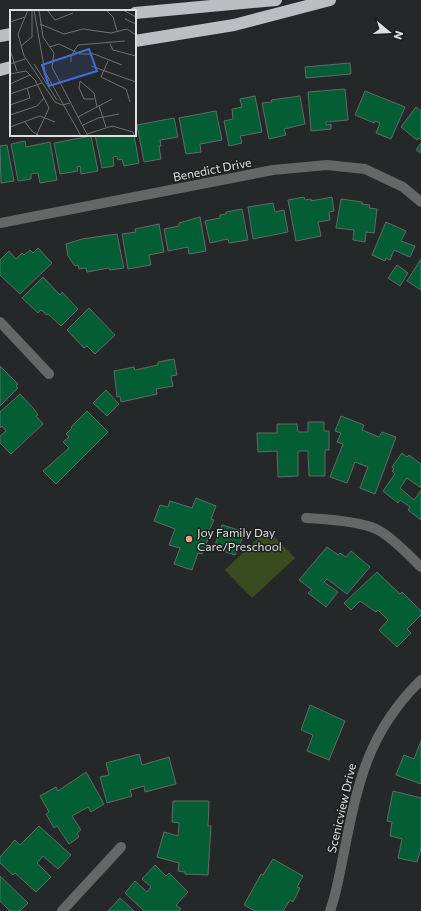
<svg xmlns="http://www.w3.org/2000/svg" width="421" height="911" font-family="Commissioner,sans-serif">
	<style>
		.park { fill: #3a4b1f }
		.building { fill: #035d35; stroke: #656966 }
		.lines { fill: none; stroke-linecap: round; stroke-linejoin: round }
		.minor { stroke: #656767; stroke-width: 10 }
		.highway { stroke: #babfc1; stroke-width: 12 }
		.poi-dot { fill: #f39f83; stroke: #1b1f1e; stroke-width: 1.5 }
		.labels { text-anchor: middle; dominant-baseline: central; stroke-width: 3; stroke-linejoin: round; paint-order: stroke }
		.street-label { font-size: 12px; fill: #dee0e0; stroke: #1b1f1e }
		.poi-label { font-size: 12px; fill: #dee0e0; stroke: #1b1f1e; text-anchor: start }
		.inset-road { fill: none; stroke: #6e7272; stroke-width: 1 }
		.view { fill: #446bda; fill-opacity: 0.15; stroke: #446bda; stroke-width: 2 }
		.inset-edge { fill: none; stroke: #dee0e0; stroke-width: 2 }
	</style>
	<rect width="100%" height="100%" fill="#242828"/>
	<path class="park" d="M267,529l28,29 -43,40 -27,-28z"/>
	<path class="building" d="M350,63l1,11 -45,4 -1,-11z
		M345,89l3,31 -22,2v3l5,-1v5l-20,2 -3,-39z
		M365,91l40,16 -14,32 -15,-6 4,-10 -5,-2 -1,2 -19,-8z
		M255,96l7,36 -22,4 2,7 -13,3 -5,-25 9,-2 -1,-10 10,-2 -2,-8z
		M300,96l5,28 -21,5 2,6 -17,4 -7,-36 10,-1 -1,-2z
		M416,107l5,4v29l-2,-2 -2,2 -16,-13z
		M216,111l6,29 -22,4 1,8 -15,2 -7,-36z
		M174,118l4,19 -18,3 1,6h-2l2,13 -17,3 -7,-37z
		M95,135h39l5,28 -15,3 -2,-7 -4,1 -1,-4 -4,1 1,9 -12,2z
		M91,136l7,35 -17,3 -1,-8 -3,1 1,4 -18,3 -6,-31z
		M25,141l1,6 24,-5 7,38 -17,3 -2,-10 -7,1v5l-13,2 -7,-37z
		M421,143v10l-5,-3z
		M7,145l7,36 -13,2 -1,-37z
		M304,197l1,3 6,-1v2l21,-4 2,14 -5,1 1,8 -12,2 3,14 -25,5 -8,-41z
		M341,199l21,3v2l8,1 -1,3 8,1 -3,24 -8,-1 -1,10 -12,-2 1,-10 -18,-2z
		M273,203l2,9 9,-2 4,22 -35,7 -5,-32z
		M242,209l6,31 -19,3 -1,-4 -18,4 -5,-22 15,-3v-3l6,-1v-2z
		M200,217l6,34 -17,3 -1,-7 -20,4 -4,-22 15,-3v-3z
		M386,222l20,9 -5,10 14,5 -5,11 -16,-7 -4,10 -4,-2 -1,3 -13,-6z
		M159,224l5,28 -15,3 2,10 -23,4 -6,-35 14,-2 -1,-3z
		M117,234l7,34 -14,2 -1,-2 -22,4 -1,-4 -7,1 -1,-4 -3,1 -7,-10 -2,-12 16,-5z
		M38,248l14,15 -32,31 -20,-19v-15l9,-9 7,8 6,-6 2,2 6,-5 3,3z
		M421,259v31l-14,-9z
		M397,265l11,8 -8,13 -12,-8z
		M43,277l17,18 2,-3 16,17 -17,17 -13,-12 -1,1 -6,-5 -3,3 -16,-15z
		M89,308l26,27 -20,19 -8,-8 -3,2 -17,-18z
		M174,359l3,16 -6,1 2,10 -17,3 1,5 -36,8 -1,-6 -3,1 -3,-26 20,-4 1,3 23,-5v-3z
		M0,366l18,18 -2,2 2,2 -18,18z
		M106,390l13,14 -12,12 -14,-13z
		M20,394l14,15 4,6 -2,1 7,8 -32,30 -11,-11v-7l6,-5 -4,-5 -2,2v-16z
		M87,411l21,21 -52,52 -13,-13 26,-23 -6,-6 6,-5 -3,-3 6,-6 -1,-1z
		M341,416l23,9 -2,5 17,7 3,-5 14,5 -21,57 -15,-6 8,-21 -13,-5 -8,21 -17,-6 13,-33 -6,-2 4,-9 -6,-2z
		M308,422h16v9h5v19h-4v26h-16l-1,-25h-10v25l-20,1 -1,-26 -19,1 -1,-19h20v-9h20l1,8h10z
		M402,453l5,4 2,-2 12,9v24l-14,-10 -7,10 14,12 7,-10v30l-13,-10 2,-3 -10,-7 -2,3 -15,-12 12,-17 -3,-3 2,-2 -2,-2z
		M196,498l20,8 -5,13 3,1 -6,13 2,1 -8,20 -4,-1 -6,17 -18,-6 6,-16 -11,-3 6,-16 -21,-8 6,-16 8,2 2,-6 22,7z
		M222,525l23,7 -10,23 -21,-7z
		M327,547l11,8 2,-2 6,4 5,-6 19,16 -23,27 -20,-15 -3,3 14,10 -12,15 -18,-14 4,-3 -13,-10z
		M377,572l23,22 2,-2 19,19v4l-14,14 4,4 -14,14 -18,-17 9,-10 -10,-10 -2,2 -16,-11 -9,9 -7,-7z
		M310,705l35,16 -16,39 -22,-9 6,-16 -12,-5z
		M421,741v43l-25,-9 8,-20 10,4z
		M139,754l3,11 27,-8 7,27 -31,8 -1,-6 -14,4 2,6 -25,7 -7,-26 9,-2 -3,-12z
		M86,772l18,32 -13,8 -3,-5 -16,9 9,14 -4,3 2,4 -10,7 -12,-18 -3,2 -8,-14 3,-2 -9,-16 16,-9 2,4z
		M393,791l28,7v50l-4,14 -19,-4 4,-19 -12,-3 2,-14 -5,-1z
		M173,801h36l-1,25h3l-3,49 -23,-1v-2l-7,-1 1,-8 -22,-6 7,-25 14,4 1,-13 -7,-1z
		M39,826l32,29 -13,14 -15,-13 -6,7 14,14 -15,15 -21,-19 -2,2 -13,-12v-6l15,-17 5,5z
		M273,859l30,17 -6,11 3,1 -7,14 -3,-2 -7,11h-28l-11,-6 17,-31 2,1z
		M155,865l11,11 3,-3 19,19 -12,13 5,4 -2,2h-35l-19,-18 10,-12 12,11 4,-5 -9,-8z
		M0,876l28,27 -8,8h-10l-10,-10z
		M120,898l14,13h-26z"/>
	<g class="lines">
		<path class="minor" d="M0,223l273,-53 54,-5 38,4 38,18 18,15
			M0,322l49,52
			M306,518c18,1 54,3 70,11 14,6 34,27 45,38
			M62,911l59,-64
			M330,911c7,-19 10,-40 14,-59 14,-70 24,-120 77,-172"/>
		<path class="highway" d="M135,13l141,-13
			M0,36l11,-2
			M135,41l99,-16 96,-25
			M0,70l11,-3"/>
	</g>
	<circle class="poi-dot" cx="189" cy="539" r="4"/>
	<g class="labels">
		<g class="street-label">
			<text transform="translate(212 169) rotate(-11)">Benedict Drive</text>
			<text transform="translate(341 808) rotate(-77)">Scenicview Drive</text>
		</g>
		<g class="poi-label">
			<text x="197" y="532">Joy Family Day<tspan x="197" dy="14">Care/Preschool</tspan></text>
		</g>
	</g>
	<g transform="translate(10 10)">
		<rect width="126" height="126" fill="#242828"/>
		<path class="inset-road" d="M18,0l-10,24 6,22 7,10M24,0l11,62 36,64M29,0l4,27 11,16 -2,14 36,69M37,0l8,10 18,-7M96,0l7,7 4,14M113,0l13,7M115,9l11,5M0,12l15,-5M30,14l24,10 19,-5 28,4 16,-4 9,6M100,34l3,6 23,6M11,36l11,-9v-26M40,37l9,-3 21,10h14l28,11M0,40l7,21M98,51l-7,16 25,12 4,13M61,52v-6l7,-11 47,-4M0,54l15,-5M24,54l23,36M21,56l24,36 7,3 8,-2M81,56l45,16M0,64l16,-3 9,9 14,28 -13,28M0,74l20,-9M0,84l32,-11M84,89h-10l-5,-11 1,-7 14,12 3,14M0,95l20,-7 -3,-10M89,96l7,21M0,105l27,-9 7,-8M68,107l34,-18M14,111l9,11 7,4M73,115l15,-7 21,-4M0,117l30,-11 15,6M77,124l25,-8 21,6 1,4"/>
		<path class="view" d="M79,39l8,22 -48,15 -7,-21z"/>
		<rect width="126" height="126" class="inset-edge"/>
	</g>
	<g transform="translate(389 32) rotate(108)" stroke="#1b1f1e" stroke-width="3" paint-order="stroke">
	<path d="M0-3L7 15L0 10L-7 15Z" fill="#dee0e0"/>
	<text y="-6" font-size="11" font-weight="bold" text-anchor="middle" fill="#dee0e0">N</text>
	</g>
</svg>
